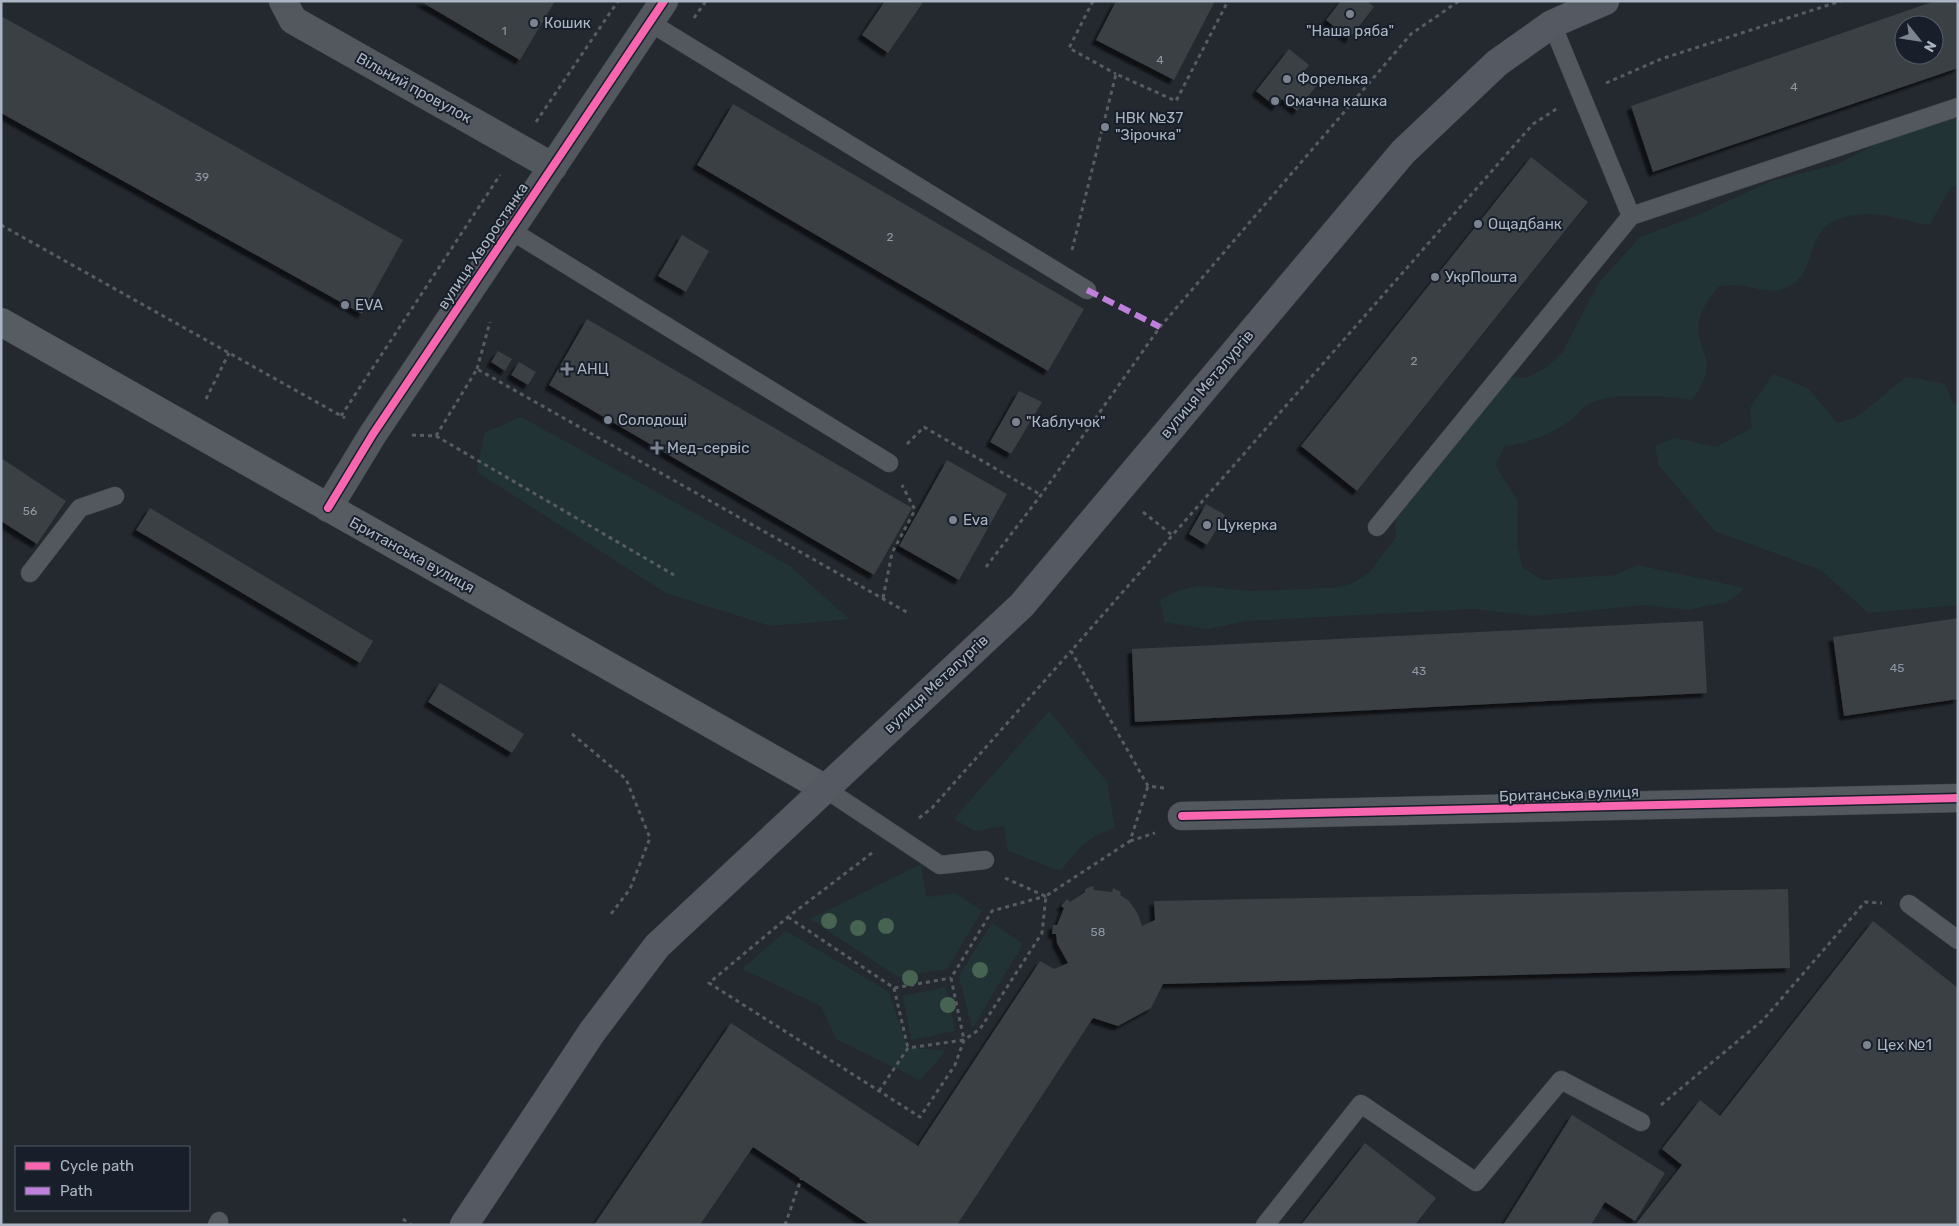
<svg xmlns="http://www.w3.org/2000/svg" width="1959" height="1226" font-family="Rubik,sans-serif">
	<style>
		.green { fill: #213335 }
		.building { fill: #3b3f45; fill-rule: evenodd; filter: url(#shadow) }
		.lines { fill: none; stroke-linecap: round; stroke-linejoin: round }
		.service-casing { stroke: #404449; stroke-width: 19 }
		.minor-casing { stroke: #404449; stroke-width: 29 }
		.secondary-casing { stroke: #404449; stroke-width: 29 }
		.primary-casing { stroke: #41454d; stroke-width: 29 }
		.path { stroke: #565c62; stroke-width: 3; stroke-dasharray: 4 4; stroke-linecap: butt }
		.service { stroke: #53575e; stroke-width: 18 }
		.minor { stroke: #53575e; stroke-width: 28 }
		.secondary { stroke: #575c63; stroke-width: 28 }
		.primary { stroke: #555961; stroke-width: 28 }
		.quiet { stroke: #c07fdc; stroke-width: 6; stroke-dasharray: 12 6; stroke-linecap: butt }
		.cycleway-casing { stroke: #181f2a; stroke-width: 11 }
		.cycleway { stroke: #f766af; stroke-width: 8 }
		.tree { fill: #476352 }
		.poi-dot { fill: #7c8490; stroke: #181f2a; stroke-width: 2 }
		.labels { text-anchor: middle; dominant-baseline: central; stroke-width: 4; stroke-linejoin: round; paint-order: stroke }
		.number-label { font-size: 12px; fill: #9098a4 }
		.poi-label { font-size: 15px; fill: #acb5c3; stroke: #181f2a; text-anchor: start }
		.street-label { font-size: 15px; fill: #acb5c3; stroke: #181f2a }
	</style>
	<defs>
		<filter id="shadow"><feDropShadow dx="-4.5" dy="4.5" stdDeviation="1" flood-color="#0009"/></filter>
	</defs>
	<rect width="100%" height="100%" fill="#242930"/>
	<path class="green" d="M1958,117v67l-8,5 -21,36c-18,-3 -46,-12 -64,-11 -74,4 -37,60 -83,75 -15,5 -28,-2 -42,-4 -7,-1 -15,1 -22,2 -8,11 -17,22 -19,35 -3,14 4,25 7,38 4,14 -7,29 -14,40 -27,-4 -84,-9 -106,6 -5,3 -9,9 -14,13 -19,15 -44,24 -67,27l-10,19 23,36 -1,42 5,24 20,13 73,-5 22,-10 108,23 -17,14 -40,8 -43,-5 -110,11 -62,-7 -226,12 -41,8 -42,-7 -4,-22 19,-10 22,-4 46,5 84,-3 21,-4 18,-12 26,-35 -1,-21 28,-59 64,-80 39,1 20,-10 16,-15 36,-69 42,-47 56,-21 73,-34 69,-18 42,-22z
		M1773,374l36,15 28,34 20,-6 49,-40 39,7 9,21 4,-2v202l-90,8 -47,-43 -106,-39 -56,-65 -4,-20 20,-8 41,9 36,-19 -2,-20z
		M521,417l269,149 59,53 -79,7 -104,-33 -189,-121 7,-39z
		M1049,711l58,71 8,46c-28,8 -37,21 -54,43l-53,-20 -4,-25 -29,5 -21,-12z
		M921,864l5,33 29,-4 27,18 -35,58 -49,8 -88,-58z
		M992,923l31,21 -51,85 -13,-53z
		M786,931l103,61 18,55 39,4 -26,29 -84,-41 -15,-33 -79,-37z
		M946,987l9,44 -44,9 -8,-44z"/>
	<path class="building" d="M420,1h135l-35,59z
		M885,1h39l-36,52 -26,-18z
		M1116,1h99l-41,79 -78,-40z
		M1341,1h26l7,6 -25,32 -23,-19z
		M1935,1h23v67l-305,104 -22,-66zM1904,25h30v30h-30z
		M1,16l402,224 -41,74 -361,-201z
		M1289,49l20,16 -7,9 15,11 -20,26 -15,-12 -6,8 -20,-16z
		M733,104l351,205 -36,62 -351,-206z
		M1531,157l57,45 -231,289 -56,-45z
		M682,235l27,16 -23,41 -28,-16z
		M587,319l325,189 -38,67 -325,-190z
		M498,351l14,8 -7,12 -14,-9z
		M519,362l17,10 -8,13 -17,-10z
		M1019,391l23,11 -31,52 -21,-12z
		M1,458l65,43 -29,43 -36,-23z
		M947,460l60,34 -48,86 -60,-34z
		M1206,504l19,11 -18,30 -18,-11z
		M150,508l223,133 -13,22 -224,-133z
		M1958,618v81l-114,17 -11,-79z
		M1703,621l4,72 -572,29 -3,-73z
		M440,683l84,51 -12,19 -84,-51z
		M1093,886l1,4 18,2 1,-4 8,4 -1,3 9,6 9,13 4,12 13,-6 -1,-19 634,-12 2,79 -627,16 -12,24 -33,18 -25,-8 -136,207h-87l-117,-78 -53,78h-106l137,-202 187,123 122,-185 14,8 14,-6 -11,-20 -1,-9h-4l1,-9h4l7,-17 -3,-2 6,-7 3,3 15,-10v-3z
		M1873,921l85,67v237h-323l47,-60 -20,-16 38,-49 20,16z
		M1572,1115l93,58 -30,48 -30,-19 -14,23h-88z
		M1365,1143l71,55 -21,27h-114z"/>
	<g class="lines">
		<g class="service-casing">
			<path id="service" d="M649,22l438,268
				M1552,24l79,192
				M510,230l379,233
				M1377,527l254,-311 327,-109
				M30,573l50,-65 35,-12
				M824,788l116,77 45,-5
				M1909,904l49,36
				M217,1225l2,-4
				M1265,1225l96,-121 115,78 85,-102 80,42"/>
		</g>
		<g class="minor-casing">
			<path id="minor" d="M283,1l10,19 260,147
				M328,508l45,-74 291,-433
				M1182,816l776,-18"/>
		</g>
		<g class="secondary-casing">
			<path id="secondary" d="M1,322l823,466"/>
		</g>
		<g class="primary-casing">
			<path id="primary" d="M464,1225l128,-193 65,-86 365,-341 381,-453 94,-89 55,-39 53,-23"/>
		</g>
		<path class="path" d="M1093,1l-24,47 47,26
			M694,18l12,-17
			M1606,83l55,-24 180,-58
			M536,122l82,-121
			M1,225l344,193
			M1072,250l44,-176 60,27 52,-100
			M477,369l13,-47
			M206,399l23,-46
			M341,416l159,-241
			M412,435l24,1 238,139
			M436,436l41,-67 433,245
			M907,444l17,-17 117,68
			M1143,512l29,23
			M986,567l55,-72 119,-168 251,-293 48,-33
			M883,598l9,-45 23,-43 -13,-25
			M572,734l54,45 24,59 -20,51 -19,25
			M1164,788l-16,-2 -77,-135 462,-527 25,-16
			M919,818l13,-10 139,-157
			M1130,841l25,-8
			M872,853l-84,64 -79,66 211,134 35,-52 9,-25 16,-11 62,-96 4,-37 84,-55 18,-55
			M1005,878l40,18
			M788,917l106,71 57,-10
			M894,988l14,60
			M879,1091l29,-43 56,-8 -13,-62 41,-67 54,-15
			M1661,1105l102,-85 102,-118 17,1
			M403,1219l8,6
			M785,1225l16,-46"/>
		<use href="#service" class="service"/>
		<use href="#minor" class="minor"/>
		<use href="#secondary" class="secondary"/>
		<use href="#primary" class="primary"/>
		<path class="quiet" d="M1087,290l73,37"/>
		<g class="cycleway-casing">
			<path id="cycleway" d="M328,508l45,-74 291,-433
				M1182,816l776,-18"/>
		</g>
		<use href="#cycleway" class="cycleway"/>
	</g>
	<g class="tree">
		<circle cx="829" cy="921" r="8"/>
		<circle cx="886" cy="926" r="8"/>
		<circle cx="858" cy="928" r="8"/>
		<circle cx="980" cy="970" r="8"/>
		<circle cx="910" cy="978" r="8"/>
		<circle cx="948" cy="1005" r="8"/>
	</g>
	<g class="poi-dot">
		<circle cx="1350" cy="14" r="5"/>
		<circle cx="534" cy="23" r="5"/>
		<circle cx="1287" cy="79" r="5"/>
		<circle cx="1275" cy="101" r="5"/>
		<circle cx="1105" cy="127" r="5"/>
		<circle cx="1478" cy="224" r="5"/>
		<circle cx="1435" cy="277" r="5"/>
		<circle cx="345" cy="305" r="5"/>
		<path d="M564.5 361.5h5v5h5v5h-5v5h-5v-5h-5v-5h5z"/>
		<circle cx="608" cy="420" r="5"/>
		<circle cx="1016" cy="422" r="5"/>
		<path d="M654.5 440.5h5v5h5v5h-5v5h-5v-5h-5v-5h5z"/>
		<circle cx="953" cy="520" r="5"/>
		<circle cx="1207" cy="525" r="5"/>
		<circle cx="1867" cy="1045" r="5"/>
	</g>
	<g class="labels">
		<g class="number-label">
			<text x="504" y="31">1</text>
			<text x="1160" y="60">4</text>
			<text x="1794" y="87">4</text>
			<text x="202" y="177">39</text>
			<text x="890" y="237">2</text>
			<text x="1414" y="361">2</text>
			<text x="30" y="511">56</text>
			<text x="1897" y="668">45</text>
			<text x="1419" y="671">43</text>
			<text x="1098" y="932">58</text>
		</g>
		<g class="poi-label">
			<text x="544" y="23">Кошик</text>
			<text x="1350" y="31" text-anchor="middle">"Наша ряба"</text>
			<text x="1297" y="79">Форелька</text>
			<text x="1285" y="101">Смачна кашка</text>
			<text x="1115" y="118">НВК №37<tspan x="1115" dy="17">"Зірочка"</tspan></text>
			<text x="1488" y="224">Ощадбанк</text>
			<text x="1445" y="277">УкрПошта</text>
			<text x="355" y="305">EVA</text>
			<text x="577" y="369">АНЦ</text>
			<text x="618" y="420">Солодощі</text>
			<text x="1026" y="422">"Каблучок"</text>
			<text x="667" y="448">Мед-сервіс</text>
			<text x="963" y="520">Eva</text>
			<text x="1217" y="525">Цукерка</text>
			<text x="1877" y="1045">Цех №1</text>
		</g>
		<g class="street-label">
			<text transform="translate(414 88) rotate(29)">Вільний провулок</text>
			<text transform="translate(483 246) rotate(-56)">вулиця Хворостянка</text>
			<text transform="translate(1207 384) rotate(-50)">вулиця Металургів</text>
			<text transform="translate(412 555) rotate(29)">Британська вулиця</text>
			<text transform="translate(936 684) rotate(-43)">вулиця Металургів</text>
			<text transform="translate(1569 794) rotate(-2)">Британська вулиця</text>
		</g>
	</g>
	<rect width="1959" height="1226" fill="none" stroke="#acb5c3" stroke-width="5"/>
	<rect x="15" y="1146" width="175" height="65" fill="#181f2a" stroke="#535b67"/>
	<rect x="25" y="1162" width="25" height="8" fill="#f766af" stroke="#535b67"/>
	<text x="60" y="1171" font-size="15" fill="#acb5c3">Cycle path</text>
	<rect x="25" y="1187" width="25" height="8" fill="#c07fdc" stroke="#535b67"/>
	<text x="60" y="1196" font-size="15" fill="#acb5c3">Path</text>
	<g transform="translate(1919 40) rotate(120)"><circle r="24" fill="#181f2a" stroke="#535b67"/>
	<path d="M0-4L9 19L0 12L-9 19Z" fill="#7c8490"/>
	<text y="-8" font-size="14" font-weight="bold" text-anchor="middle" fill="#acb5c3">N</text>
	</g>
</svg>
